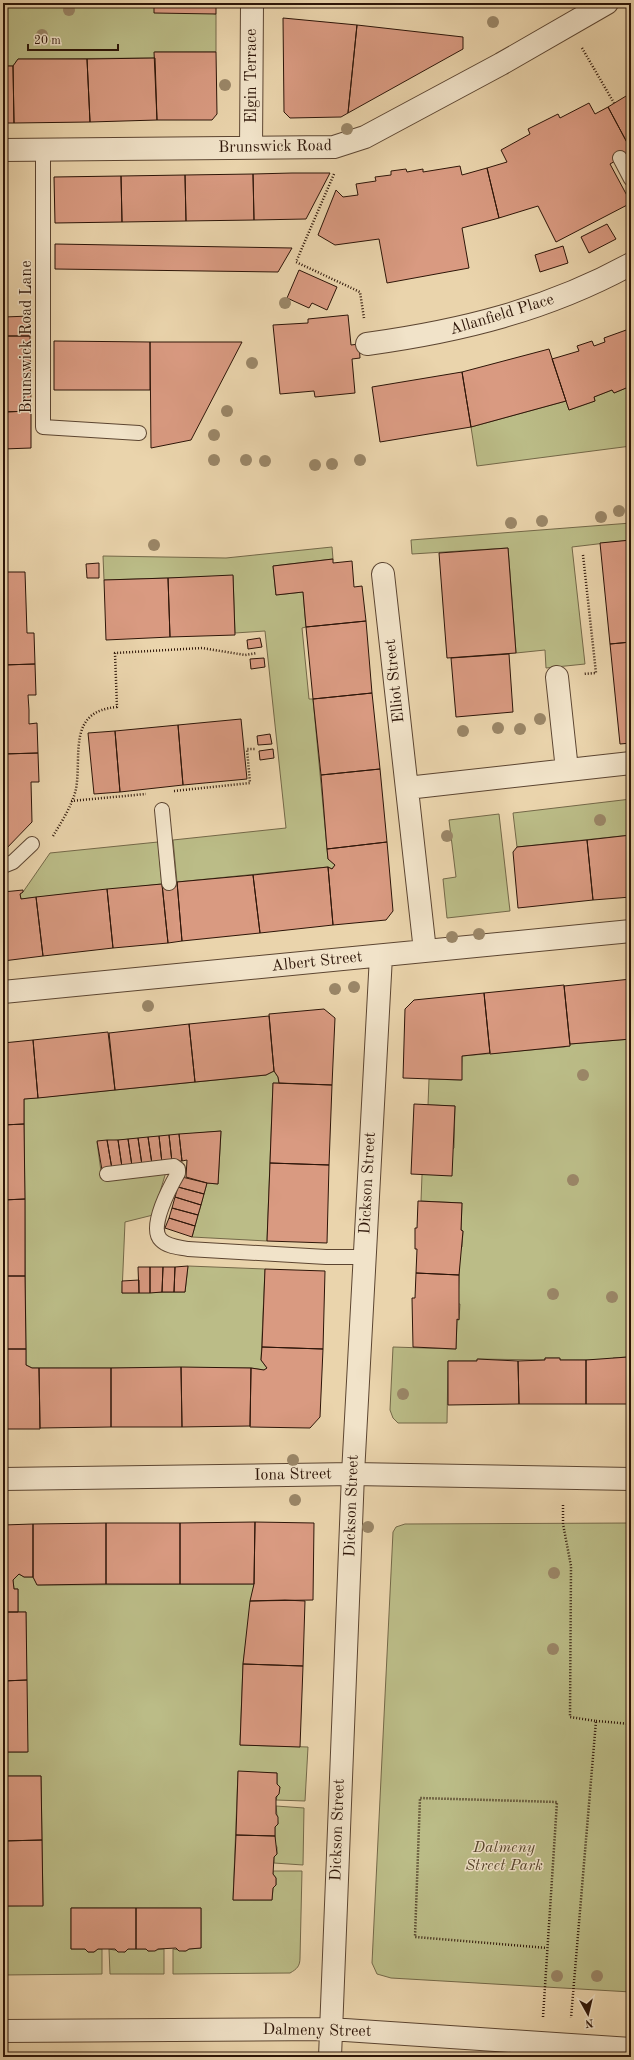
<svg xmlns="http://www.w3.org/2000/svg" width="634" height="2060" font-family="'Old Standard TT',serif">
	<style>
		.green { fill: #bbbc87; stroke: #746848 }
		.building { fill: #d99a81; stroke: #2d1508 }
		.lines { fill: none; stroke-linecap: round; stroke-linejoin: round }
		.lane-casing { stroke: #5c4531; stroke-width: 16 }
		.street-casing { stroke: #5c4531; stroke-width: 24 }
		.path { stroke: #2d1508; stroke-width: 2.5; stroke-dasharray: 1 2; stroke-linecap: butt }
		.lane { stroke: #f1e3c9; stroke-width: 14 }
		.street { stroke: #f1e3c9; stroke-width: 22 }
		.tree { fill: #9a8667 }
		.labels { text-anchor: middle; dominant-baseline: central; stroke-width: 3; stroke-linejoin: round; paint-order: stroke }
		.street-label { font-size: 16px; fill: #2d1508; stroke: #f1e3c9 }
		.park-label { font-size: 16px; font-style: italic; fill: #58472e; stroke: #f1e3c9 }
	</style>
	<rect width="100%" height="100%" fill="#ead4ac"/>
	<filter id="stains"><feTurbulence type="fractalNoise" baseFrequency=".005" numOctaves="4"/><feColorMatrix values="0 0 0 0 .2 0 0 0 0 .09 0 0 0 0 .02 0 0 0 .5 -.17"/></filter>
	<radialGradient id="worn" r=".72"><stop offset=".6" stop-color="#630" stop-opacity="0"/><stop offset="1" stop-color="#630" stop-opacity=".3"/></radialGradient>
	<path class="green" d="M3,3h151l62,11v38h-61v6l-137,1 -5,7h-10z
		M631,386v60l-154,20 -6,-39 95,-26 3,9 26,-9 -1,-4 18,-7 2,3z
		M631,523v17l-59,7 13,117 -39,4 -1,-18 -29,3 -8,-105 -96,6 -1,-14z
		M332,547l1,12 -60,7 3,29 27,-3 3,35 -4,1 7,71h4l15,160 7,6 -3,4 -4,-2 -151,15 -4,-42 113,-12 -21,-197 -30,2 -2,-57 -129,4 -1,-24 123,2z
		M631,799v36l-114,12 -4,-34z
		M499,814l11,97 -63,7 -4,-39 13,-2 -7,-57z
		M158,842l4,42 -141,15 -1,-5 3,-2 27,-39z
		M631,1039v321h-3l-1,-3 -14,1v2h-53l-1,-2h-14v2l-67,-1 -1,2h-29l-1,62h-49l-5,-5 -3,-8 3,-63 63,2 1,-30h2l1,-15h-2l2,-57h2l1,-16 -2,-1 1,-27 -41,-2 1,-26 32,-27 1,-42 -27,-1 1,-26 32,1 1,-24 102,-9 6,-1v-2z
		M274,1071l4,6 1,6h-6l-6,158 -75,-4 15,-54 11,1 3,-53 -124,11 5,37 64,-7 -13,43 -28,7 -3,71 63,-1 3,-26 77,3 -4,91 6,8 -3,2 -13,-2h-219l-6,-3 -2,-266 242,-24z
		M631,1523v469l-240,-14 -14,-4 -5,-11 21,-431 3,-5 9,-3z
		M19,1574l5,3h9l5,8 216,-1 -11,80 -3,81 68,2 -3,54 -29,-1 4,-13 -3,-3v-11l-39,-1 -5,128h39l1,-12 3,-3v-7l-3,-4v-3h29l-2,87c0,8 -3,11 -10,15l-117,1v-25l12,2 4,-2 12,-1v-40h-130v41h14l3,3h6l4,-3h4v25l-99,1v-69l40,-1 -2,-129h-38v-24h24l-1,-140h-8v-23h-4l-1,-9z
		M276,1806l28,2 -1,57 -29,-2v-6l3,-3v-7l-2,-3v-17l3,-3z
		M109,1949l16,3 3,-3h18l2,2c7,0 10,-2 16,-2v25h-54z"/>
	<path class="building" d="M154,3h62v11l-62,-1z
		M283,18l74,7 -9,88 -7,4 -51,1 -6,-6z
		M357,25l106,12v12l-115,64z
		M154,52h62l1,62 -5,6h-55z
		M155,58l2,62 -67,2 -3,-63z
		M18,59h69l3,63 -76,1 -1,-57z
		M3,66h10l1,57h-11z
		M631,93v57l-23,-43z
		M589,103l6,11 13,-7 23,43v2l-21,12 21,39 -75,39 -18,-36 -39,12 -12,-50 20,-6 -6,-12 29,-16 -2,-5 30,-15 2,4z
		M460,166l2,9 25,-7 12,50 -37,10 7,40 -82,15 -8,-44 -44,6 -17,-10 18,-45 7,7 15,-2 -2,-11 20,-3 -1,-4 16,-2v-4l15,-2 1,3 16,-3v3z
		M292,173h38l-24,46 -52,1 -1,-46z
		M253,174l1,46 -68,1 -1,-46z
		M185,175l1,46 -64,1 -1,-46z
		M121,176l1,46 -67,1 -1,-46z
		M607,224l9,15 -27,14 -8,-16z
		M55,244l237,4 -14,24 -223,-3z
		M563,246l5,17 -28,9 -5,-17z
		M3,249l1,68h-1z
		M299,270l38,17 -10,23 -15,-7 -3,5 -22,-10z
		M348,315l3,30 8,-1 1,14 -8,1 3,34 -40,4 -1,-6 -34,3 -7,-69 35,-2v-4z
		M30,316v20h-26v-19z
		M3,317l2,68 -2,1z
		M629,329l2,2v55l-17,7 -2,-3 -18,7 1,4 -26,9 -17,-51 27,-8 -2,-5 15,-5 2,5 11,-4 -1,-4z
		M4,336h26l1,75 -28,1v-26l2,-1z
		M54,341l96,1v48h-96z
		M150,342h92l-51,98 -40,8z
		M549,349l17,52 -95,26 -9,-55z
		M462,372l9,55 -91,15 -8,-55z
		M31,411v37l-28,1v-37z
		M631,540v102l-21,2 -10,-101z
		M508,548l8,105 -69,5 -8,-105z
		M333,559v4l19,-2 2,26 8,-1 4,35 -60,6 -3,-35 -27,3 -3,-29z
		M99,563v15h-12l-1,-14z
		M3,572h22l2,61h7l1,31 -32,1z
		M233,575l2,60 -65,2 -2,-59z
		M168,578l2,59 -64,3 -2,-60z
		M366,621l6,72 -59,6 -7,-72z
		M260,638l2,9 -14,2 -1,-9z
		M631,642v101l-11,1 -10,-100z
		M509,654l4,58 -57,5 -5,-59z
		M264,658l1,9 -14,2 -1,-10z
		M35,664l1,31h-8l1,15v14l8,-1 1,30 -35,1v-89z
		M372,693l8,76 -59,6 -8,-76z
		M241,719l6,60 -64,6 -5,-60z
		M178,725l5,60 -63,7 -5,-61z
		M115,731l5,61 -26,2 -6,-61z
		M270,734l2,10 -14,1 -1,-9z
		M273,749l1,9 -14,2 -1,-9z
		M38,753l1,29h-8l1,40 -29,30v-98z
		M380,769l7,73 -60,7 -6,-74z
		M631,835v62l-38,3 -6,-60z
		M587,840l6,60 -75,8 -5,-56 4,-5z
		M387,842l6,69 -7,9 -53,5 -5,-58 4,2 3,-4 -7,-6 -1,-10z
		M328,867l5,58 -73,8 -7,-58z
		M253,875l7,58 -78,8 -5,-59z
		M177,882l5,59 -14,2 -6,-59z
		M162,884l6,59 -55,5 -6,-59z
		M107,889l6,59 -70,8 -7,-59z
		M23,890v2l-3,2 1,5 15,-2 7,59 -40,5v-69z
		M631,979v60l-61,5 -6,-58z
		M564,985l6,61 -80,8 -6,-61z
		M484,993l6,60 -28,3v24l-59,-2 2,-69 9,-9z
		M324,1009l11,9 -3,67 -53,-2 -1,-6 -4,-6 -5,-57z
		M269,1016l5,55 -8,4 -71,7 -6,-58z
		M189,1024l6,58 -80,8 -6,-57z
		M108,1032l7,58 -77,8 -5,-58z
		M33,1040l5,58 -14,1v25l-21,1v-82z
		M273,1083l59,2 -3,80 -59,-2z
		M414,1104l41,2 -3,70 -41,-2z
		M24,1124l1,75 -22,1v-75z
		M221,1131l-3,53 -11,-1 -21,-6 1,-17 -5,1 -3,-27z
		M179,1134l3,27 -10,1 -3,-27z
		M169,1135l3,27 -10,1 -3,-27z
		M159,1136l3,27 -10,1 -4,-27z
		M148,1137l4,27 -10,1 -4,-27z
		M138,1138l4,27 -10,1 -4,-27z
		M128,1139l4,27 -10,1 -4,-27z
		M107,1140l5,29 -10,1 -5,-29z
		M107,1140h11l4,27 -10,2z
		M270,1163l59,2 -2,78 -60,-2z
		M182,1177l25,6 -3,11 -26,-7z
		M178,1187l26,7 -3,11 -26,-8z
		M175,1197l26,8 -3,10 -26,-7z
		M25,1199v77h-22v-76z
		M418,1201l44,2 -1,27 2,1 -4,44 -43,-2 1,-24h-2v-21h2z
		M172,1208l26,7 -3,11 -26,-8z
		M169,1218l26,8 -3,11 -27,-9z
		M188,1266l-3,26h-11l1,-25z
		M138,1267h12v26h-11z
		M150,1267h13l-1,25 -12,1z
		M163,1267h12l-1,25h-12z
		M265,1269l60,2 -2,78 -61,-2z
		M416,1273l43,2v45l-2,-1 -1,30 -43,-2 -1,-49h3z
		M3,1276h22l1,73h-23z
		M139,1280v13h-17v-12z
		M262,1347l61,2 -3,68 -10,11 -60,-1 1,-59 13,2 3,-2 -6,-8z
		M3,1349h23v16l6,3h7l1,61h-37z
		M628,1357v3h3v44h-45v-44z
		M545,1358h15v2h26v44h-67l-1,-43 27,-1z
		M477,1359l41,2 1,43 -71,1v-44h29z
		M181,1367l1,60h-71v-59z
		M181,1367l70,1 -1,58 -68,1z
		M39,1368h72v59l-71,1z
		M255,1522l59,1 -1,77 -63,1 4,-17z
		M255,1522l-1,62h-74v-61z
		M106,1523h74v61h-74z
		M106,1523v61l-69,1 -4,-8v-53z
		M33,1524v53h-9l-5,-3 -6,6 1,9h4v23h-15v-87z
		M285,1600l20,1 -2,65 -60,-2 7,-63z
		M3,1612h23l1,68 -24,1z
		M243,1664l60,2 -3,81 -60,-2z
		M27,1680l1,72h-25v-71z
		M238,1771l39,2v11l3,3 -1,7 -3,3v17l2,3v7l-3,3v9l-39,-1z
		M3,1776h38l1,64 -39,1z
		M236,1835l39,1 2,18 -3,3 -1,17 3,4v7l-3,3 -1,12h-39z
		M42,1840l1,66h-40v-65z
		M71,1908h65v41h-8l-3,3h-7l-3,-3h-17l-4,3h-6l-3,-3h-14z
		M136,1908h65v40l-12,1 -3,2h-7l-3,-3 -18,1 -3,2h-7l-2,-2h-10z"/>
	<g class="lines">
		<g class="lane-casing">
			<path id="lane" d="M43,150v277l96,6
				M620,158l11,21
				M162,810l7,73
				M3,866l10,-4 19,-18
				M107,1174l67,-8 4,3v4c-8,14 -30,55 -17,67 7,7 18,7 27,9l138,8h37"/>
		</g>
		<g class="street-casing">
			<path id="street" d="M251,148l1,-145
				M3,150l331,-3 31,-10 136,-73 106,-61
				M367,344c94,-13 180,-34 264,-80
				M383,574l42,377
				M557,677l10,93
				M407,788l224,-25
				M3,992l628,-61
				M3,1479l350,-5 278,5
				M3,2031l327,-2 301,20
				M330,2057l23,-583 28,-518"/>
		</g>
		<path class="path" d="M582,48l32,55
			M334,174l-38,88 64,30 4,26
			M583,555l13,118 -13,1
			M174,791l76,-8 -3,-34h9
			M71,801l75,-7
			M53,836c9,-15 19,-30 23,-47 6,-35 -9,-78 41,-82l-2,-54 87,-5 43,7 12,-2
			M563,1505v19l8,42 -1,151 26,4 -25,297
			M596,1721l35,3
			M543,2017l14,-215 -137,-4 -5,139 132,11"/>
		<use href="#lane" class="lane"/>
		<use href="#street" class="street"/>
	</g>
	<g class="tree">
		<circle cx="69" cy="10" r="6"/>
		<circle cx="493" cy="22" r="6"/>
		<circle cx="42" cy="35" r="6"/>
		<circle cx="225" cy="85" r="6"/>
		<circle cx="347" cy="129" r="6"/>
		<circle cx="285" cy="303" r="6"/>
		<circle cx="252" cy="363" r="6"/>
		<circle cx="227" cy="411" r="6"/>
		<circle cx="214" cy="435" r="6"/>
		<circle cx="214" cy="460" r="6"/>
		<circle cx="246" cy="460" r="6"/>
		<circle cx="360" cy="460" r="6"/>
		<circle cx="265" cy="461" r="6"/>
		<circle cx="332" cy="464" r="6"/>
		<circle cx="315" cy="465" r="6"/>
		<circle cx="619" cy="511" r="6"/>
		<circle cx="601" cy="517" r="6"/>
		<circle cx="542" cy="521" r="6"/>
		<circle cx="511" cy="523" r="6"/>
		<circle cx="154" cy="545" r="6"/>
		<circle cx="540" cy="719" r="6"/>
		<circle cx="498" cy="728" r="6"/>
		<circle cx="520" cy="729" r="6"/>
		<circle cx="463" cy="731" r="6"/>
		<circle cx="600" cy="820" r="6"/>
		<circle cx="447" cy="836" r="6"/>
		<circle cx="479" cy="934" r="6"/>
		<circle cx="452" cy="937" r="6"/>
		<circle cx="354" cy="987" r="6"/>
		<circle cx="335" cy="989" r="6"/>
		<circle cx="148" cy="1006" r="6"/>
		<circle cx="583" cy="1075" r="6"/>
		<circle cx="573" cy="1180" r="6"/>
		<circle cx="553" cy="1294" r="6"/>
		<circle cx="612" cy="1297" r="6"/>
		<circle cx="403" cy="1394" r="6"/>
		<circle cx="293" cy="1460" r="6"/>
		<circle cx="295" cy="1500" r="6"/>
		<circle cx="368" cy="1527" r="6"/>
		<circle cx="554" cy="1573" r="6"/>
		<circle cx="553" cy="1649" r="6"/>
		<circle cx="557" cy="1976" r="6"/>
		<circle cx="597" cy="1976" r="6"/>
	</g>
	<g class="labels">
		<g class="street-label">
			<text transform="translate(252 76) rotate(-90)">Elgin Terrace</text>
			<text transform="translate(275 147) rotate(-1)">Brunswick Road</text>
			<text transform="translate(502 315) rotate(-17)">Allanfield Place</text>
			<text transform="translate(27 337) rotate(-90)">Brunswick Road Lane</text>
			<text transform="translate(395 681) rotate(-96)">Elliot Street</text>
			<text transform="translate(317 962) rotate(-6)">Albert Street</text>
			<text transform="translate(368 1183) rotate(-87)">Dickson Street</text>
			<text transform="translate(293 1475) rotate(-1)">Iona Street</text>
			<text transform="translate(352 1506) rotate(-88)">Dickson Street</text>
			<text transform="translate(338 1830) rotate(-88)">Dickson Street</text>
			<text transform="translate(317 2031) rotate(1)">Dalmeny Street</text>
		</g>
		<g class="park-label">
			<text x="504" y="1848">Dalmeny<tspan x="504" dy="18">Street Park</tspan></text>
		</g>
	</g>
	<rect width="634" height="2060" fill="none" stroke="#ead4ac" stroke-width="16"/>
	<rect x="4" y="4" width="626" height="2052" fill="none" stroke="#2d1508" stroke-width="2"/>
	<rect x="8" y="8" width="618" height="2044" fill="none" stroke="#2d1508"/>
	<g transform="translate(588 2014) rotate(172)" stroke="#f1e3c9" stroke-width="3" paint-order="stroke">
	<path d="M0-3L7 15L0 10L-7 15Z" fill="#2d1508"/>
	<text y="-6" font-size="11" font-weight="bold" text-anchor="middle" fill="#2d1508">N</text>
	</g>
	<path d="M28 44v6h90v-6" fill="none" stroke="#2d1508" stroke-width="2"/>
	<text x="34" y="44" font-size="12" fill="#2d1508" stroke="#f1e3c9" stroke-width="3" paint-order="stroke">20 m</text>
	<rect width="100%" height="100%" filter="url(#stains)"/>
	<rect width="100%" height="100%" fill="url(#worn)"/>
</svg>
